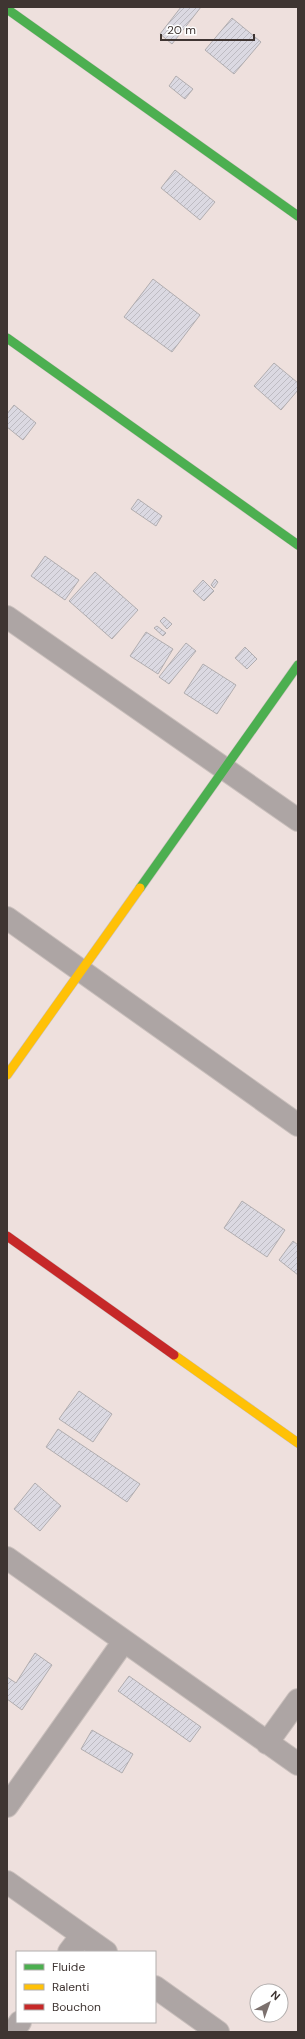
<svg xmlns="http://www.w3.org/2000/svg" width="305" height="2039" font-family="'DM Sans',sans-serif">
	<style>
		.building { fill: url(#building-hatch); stroke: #b1adaf }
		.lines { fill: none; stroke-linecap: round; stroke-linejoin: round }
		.street-casing { stroke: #c9bfbc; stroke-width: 24 }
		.fast-casing { stroke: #c9bfbc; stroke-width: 10 }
		.slow-casing { stroke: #c9bfbc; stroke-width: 10 }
		.jam-casing { stroke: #c9bfbc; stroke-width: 10 }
		.street { stroke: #ada5a4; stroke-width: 22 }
		.fast { stroke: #4caf50; stroke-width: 9 }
		.slow { stroke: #ffc107; stroke-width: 9 }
		.jam { stroke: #c62828; stroke-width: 9 }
	</style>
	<defs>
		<pattern id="building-hatch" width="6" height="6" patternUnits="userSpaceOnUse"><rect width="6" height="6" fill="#dbd9e2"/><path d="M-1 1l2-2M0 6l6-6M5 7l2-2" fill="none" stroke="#bdbbc2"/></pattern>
	</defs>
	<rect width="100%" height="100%" fill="#eee0dd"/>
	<path class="building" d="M181,7h20l-29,37 -12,-10z
		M232,18l29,24 -27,32 -29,-24z
		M176,76l17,13 -8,10 -16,-13z
		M175,170l40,32 -15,18 -39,-32z
		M153,279l47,36 -28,37 -48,-35z
		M274,363l24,20v7l-17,20 -27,-24z
		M14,405l22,18 -13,17 -16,-13v-13z
		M138,499l24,17 -6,10 -25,-17z
		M45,556l34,24 -14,20 -34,-24z
		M95,572l43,38 -26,29 -43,-38z
		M215,579l3,3 -4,6 -3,-3z
		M203,580l11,11 -10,10 -11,-10z
		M164,617l8,7 -5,5 -7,-8z
		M157,626l9,7 -3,3 -9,-8z
		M146,632l27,17 -15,25 -28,-18z
		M186,643l10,8 -27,33 -10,-7z
		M245,647l12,12 -10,10 -12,-11z
		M203,664l33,21 -19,29 -33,-21z
		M242,1201l43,29 -18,27 -43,-29z
		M293,1241l5,4v30l-19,-15z
		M79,1391l33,23 -19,28 -34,-23z
		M58,1429l82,55 -13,18 -81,-55z
		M35,1483l26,23 -21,25 -26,-22z
		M35,1653l17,12 -30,45 -15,-11v-22l9,6z
		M129,1676l72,51 -11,15 -72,-51z
		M92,1730l41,24 -11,19 -41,-24z"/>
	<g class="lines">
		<g class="street-casing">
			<path id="street" d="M7,617l291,203
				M7,918l291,207
				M7,1558l291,206
				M267,1743l31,-43
				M7,1806l117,-165
				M7,1882l99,70
				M69,1952l13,-17
				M155,1987l63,45
				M13,2032l7,-10"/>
		</g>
		<g class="fast-casing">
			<path id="fast" d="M7,9l291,207
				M7,338l291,207
				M140,888l158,-223"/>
		</g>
		<g class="slow-casing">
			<path id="slow" d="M7,1075l133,-187
				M174,1355l124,88"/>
		</g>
		<g class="jam-casing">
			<path id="jam" d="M7,1236l167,119"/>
		</g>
		<use href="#street" class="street"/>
		<use href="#fast" class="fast"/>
		<use href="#slow" class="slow"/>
		<use href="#jam" class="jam"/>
	</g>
	<rect width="305" height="2039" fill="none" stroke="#3f3532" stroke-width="16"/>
	<rect x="16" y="1951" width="140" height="72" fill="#ffffff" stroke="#b2aead"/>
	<rect x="24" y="1964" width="20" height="6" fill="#4caf50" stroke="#b2aead"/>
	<text x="52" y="1971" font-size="12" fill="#3f3532">Fluide</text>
	<rect x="24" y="1984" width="20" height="6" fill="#ffc107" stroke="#b2aead"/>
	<text x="52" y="1991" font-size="12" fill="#3f3532">Ralenti</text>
	<rect x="24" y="2004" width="20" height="6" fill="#c62828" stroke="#b2aead"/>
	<text x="52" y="2011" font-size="12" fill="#3f3532">Bouchon</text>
	<g transform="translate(269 2003) rotate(41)"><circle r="19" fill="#ffffff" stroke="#b2aead"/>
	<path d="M0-3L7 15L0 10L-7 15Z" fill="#7c716e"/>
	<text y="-6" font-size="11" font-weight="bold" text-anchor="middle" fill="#3f3532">N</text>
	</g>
	<path d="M161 34v6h93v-6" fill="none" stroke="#3f3532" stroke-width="2"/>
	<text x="167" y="34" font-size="12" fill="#3f3532" stroke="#ffffff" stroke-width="3" paint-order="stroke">20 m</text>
</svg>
